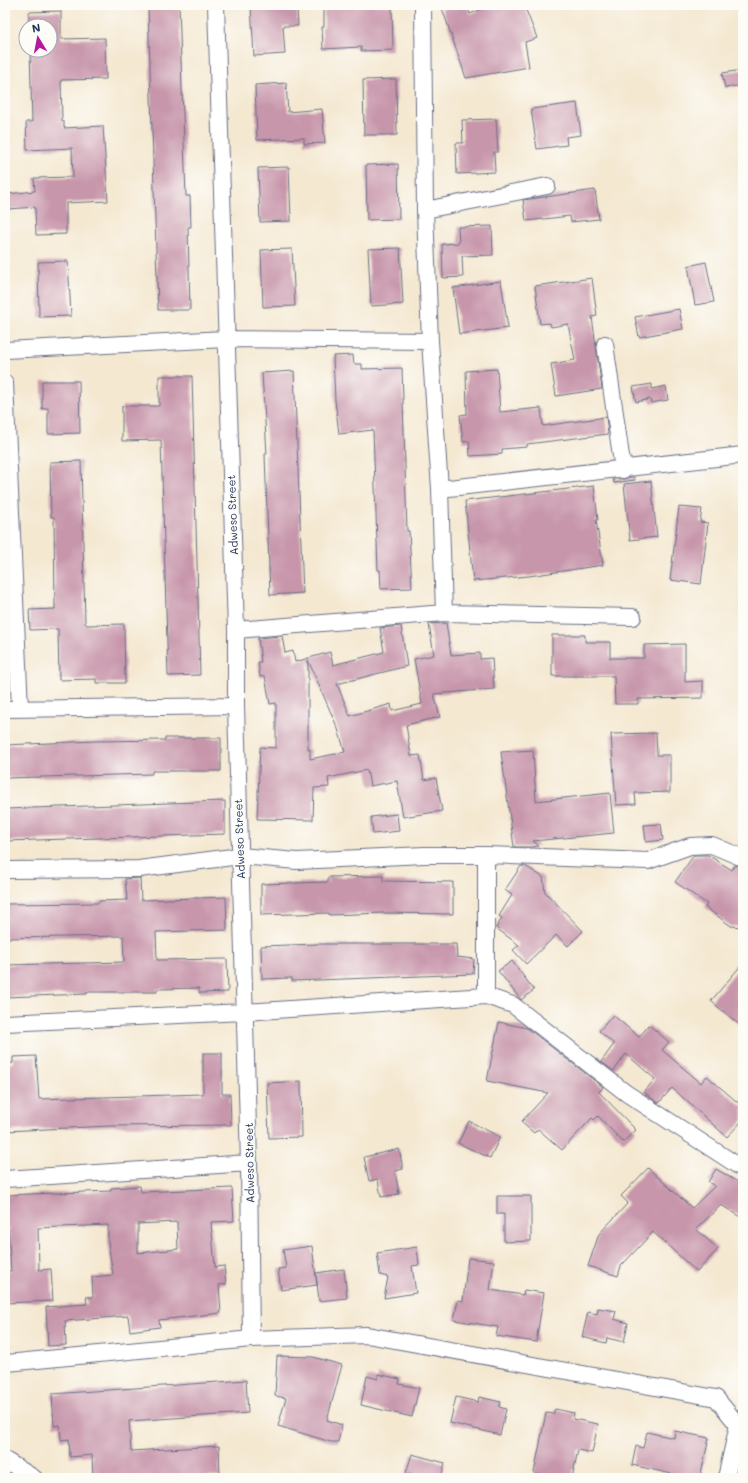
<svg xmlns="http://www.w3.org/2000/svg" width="748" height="1483" font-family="Mali,sans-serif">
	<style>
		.building { fill: #c796ab; fill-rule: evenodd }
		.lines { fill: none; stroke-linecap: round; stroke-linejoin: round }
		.minor-casing { stroke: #677086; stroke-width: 18 }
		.minor { stroke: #fff; stroke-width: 16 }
		.labels { text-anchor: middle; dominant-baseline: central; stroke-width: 3.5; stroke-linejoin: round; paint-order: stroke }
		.street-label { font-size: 11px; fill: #1b2f5e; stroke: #fdfcf7 }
	</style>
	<rect width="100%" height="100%" fill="#fdfcf7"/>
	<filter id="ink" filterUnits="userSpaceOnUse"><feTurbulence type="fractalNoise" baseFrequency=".025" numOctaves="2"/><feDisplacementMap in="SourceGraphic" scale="8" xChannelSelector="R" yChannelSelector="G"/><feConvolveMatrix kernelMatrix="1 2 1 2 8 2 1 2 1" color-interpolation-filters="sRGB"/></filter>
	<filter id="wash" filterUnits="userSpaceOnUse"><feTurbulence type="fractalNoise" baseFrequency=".012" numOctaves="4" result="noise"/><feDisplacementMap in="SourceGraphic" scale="16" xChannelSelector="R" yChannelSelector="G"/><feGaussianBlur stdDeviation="0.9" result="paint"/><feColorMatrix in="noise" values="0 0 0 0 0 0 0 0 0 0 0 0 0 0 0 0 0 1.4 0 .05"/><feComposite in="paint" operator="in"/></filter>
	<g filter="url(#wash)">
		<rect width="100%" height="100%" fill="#f4e8d1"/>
		<g id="blocks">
			<path class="building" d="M251,5h41l1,5 4,-1 1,17h-15l2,28 -31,2z
				M324,5h68l1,45 -32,1v-4l-38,2 -1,-22h2z
				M450,5h17l3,9 22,-9h32l13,33 -12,4 4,25 -63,11 -24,-70z
				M179,6l7,190h4l1,31h-3l2,83h-32l-10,-303z
				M61,11v28l44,-1 1,41 -45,1 1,41h2v7l39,-2 5,75 -42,2v31l-30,1 -1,-28 -26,2 -1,-15 27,-3 -1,-13 39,-1 -1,-29 -45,2 -1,-28h6l-2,-72h20v-24h-21v-14z
				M743,70v15l-18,3 -3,-15z
				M396,79l1,56h-33l-1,-55z
				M286,83l2,29 34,-3 3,34 -21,1v-6l-47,2 -2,-55z
				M577,103l4,32 -15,2 1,8 -30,4 -6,-40z
				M496,119l2,33h-4l1,20 -38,2 -1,-31h7l-1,-23z
				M398,164l1,55 -32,1 -1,-55z
				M289,167l2,54 -31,1 -2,-54z
				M595,190l4,29 -28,3 -1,-6 -44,5 -3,-21z
				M492,226l1,29 -31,1 1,21 -20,1 -1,-34 17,-1 -1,-16z
				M400,248l3,56 -32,2 -3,-57z
				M292,249l3,57 -32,1 -2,-57z
				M68,261l3,55 -32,1 -1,-55z
				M706,262l8,40 -19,3 -7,-39z
				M592,278l5,38 -5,1 10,72 -46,7 -5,-32 24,-4 -7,-36 -17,3 -1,-4 -10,1 -5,-38z
				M501,281l7,47 -49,6 -6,-46z
				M679,309l4,20 -44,8 -4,-20z
				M353,355l1,9h8v5l40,-1 5,163h2l3,57 -31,1 -1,-19h-2l-5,-140 -34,4 -4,-34 -2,-44z
				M497,369l3,43 41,-4 2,18 63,-9 2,17 -81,10v3l-25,2v5l-32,2 -1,-15 -6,1 -3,-27 7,-1 -1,-43z
				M294,371l9,222 -33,2 -5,-141h2l-5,-81z
				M159,376h33l8,299 -32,1 -7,-236 -39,1v-35h37z
				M42,381h37l1,52 -32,1v-26l-6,1z
				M652,384v5l14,-3 2,14 -17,3 -1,-4 -14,3 -3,-15z
				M81,461l4,162 2,2 37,-1 1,59h-29v-4l-37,1 -1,-51 -28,1 -1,-20 26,-1 -1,-92h-3l-1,-55z
				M629,477h5l1,3 -21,3 -1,-4h11z
				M651,481l6,56 -27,3 -6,-56z
				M594,486l4,34h-2l7,45 -74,11 -56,5 -8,-80z
				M679,507l23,2 -2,13 8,1 -7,61 -31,-4z
				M446,623l5,32 29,-2v6l12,-1 2,31 -60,5 6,23 -34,8 5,31 9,-1 4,25 12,-2 6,33 -39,6 -6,-36 -27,5 -3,-16 -39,8 1,9 -15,1 -1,32 -56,-1 3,-72 16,1v-45l-6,1 -5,-28 -5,1 -2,-15h3l-3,-24 24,-2 3,17 8,-2 2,11 35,-10 3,13 51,-13 -4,-24 21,-2 6,40 -70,18 13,32 41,-12 1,7 30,-7 -8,-45 20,-4 -5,-31zM308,660l30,69 7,23 -35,7v-10h-2z
				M552,635h33v7h25v16h34v-13l41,-1v38l18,-1v17l-65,1v5h-23l-1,-28h-62z
				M656,733l1,22h13v37l-35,1 1,11 -20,1 -5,-71z
				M165,738h56v33h-69v3l-147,4v-33l90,-4 70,-1z
				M533,750l3,51 74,-8 4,40 -81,8 6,5 -7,1h-18l-13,-95z
				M225,801v33l-220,7v-32z
				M397,814l2,17 -26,3 -2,-17z
				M661,824l2,16 -17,2 -2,-17z
				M694,855h14l24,15 3,-5 8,2v60l-12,-1 -26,-19 2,-3 -32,-22z
				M521,866h4l18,11 2,15 38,39 -15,15 -12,-11 -30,29 -13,-14 6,-5 -23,-17 6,-10 -3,-2 13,-21 -7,-5z
				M383,876v5l70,1v32l-69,-1 -55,2v-2l-68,2v-31l67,-2v-5z
				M140,878l1,22 85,-3 1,33 -71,2 1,28 70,-1 1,33 -29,1v-5l-42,1v3h-70v2l-82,3v-32l119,-3 -1,-26 -118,2v-34l94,-1v-2l28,-1 -2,-21z
				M317,944h139l1,13 17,2 -1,15 -181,7v-3l-30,1 -1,-33z
				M512,961l22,29 -13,10 -23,-29z
				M743,963v65l-32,-27z
				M613,1015l26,22 10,-12 20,17 -7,8 39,33 6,-7 36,31v13l-16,17 -55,-49 -13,15 -5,-3 -10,-8 11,-13 -29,-25 -12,17 -13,-9 13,-18 -15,-13z
				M499,1022l28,6 76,59 -4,5 37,38 -13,12 -25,-26 -4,4 -2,-2 -30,32 -24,-21 -4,4 -13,-11 27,-29 -61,-12z
				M203,1053h19v41h8l1,31 -122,1 -104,5v-67l8,-1v-6l23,-1 3,43 164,-5z
				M301,1081l1,56 -33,1 -2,-55z
				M469,1121l31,16 -10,21 -32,-15z
				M399,1149l4,20 -8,2 4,23 -18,3 -3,-18 -9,2 -5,-24z
				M648,1168l44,40 23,-22 -7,-4 8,-13 27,16v33l-22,-13 -25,24 22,20 -21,23 -44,-40 -32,34 -3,10 -30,-10 11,-32 29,-31 -7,-7z
				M140,1186l1,6 91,-4 2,33 -23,1 4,45 9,-1 2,18 -7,1 2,28 -62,7 1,7 -30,4 -2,-15 -63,5 1,24 -18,1 -2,-39 41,-3 -1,-7h7l-1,-20 21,-2 -5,-33v-17l-70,3 1,42 12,-1 2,32 -48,2v-32h6l-3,-43h-3v-33l106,-4v-3zM177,1222l1,27 -40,4v-29z
				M497,1196h34v45l-27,1v-28h-7z
				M312,1246l5,39 -36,5 -3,-21 8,-1 -3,-18z
				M417,1247l2,18 -7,1 4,27 -32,5 4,-21 -8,-2 -3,-22z
				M468,1258l26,3 -4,29 33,5 1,-5 20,3 -8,49 -40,-6 2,-9 -44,-7 4,-20 5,1z
				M344,1269l3,29 -28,3 -3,-28z
				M598,1308l18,3 -2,8 14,4 -4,19 -17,-4 -1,5 -24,-6 6,-25 9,2z
				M277,1356l36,1 29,8 -15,55 15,5 -4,17h-7l-53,-16 8,-28 -11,-2z
				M378,1374l22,5 -1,5 20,4 -7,29 -51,-12 6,-29 11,3z
				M246,1380l2,33 -119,8 2,30 88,-5 1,31 -127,1 -1,-23 -22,2 -1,-18 -8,1 -1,-15 -6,1 -2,-32z
				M456,1397l22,5 1,-5 22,5 -2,5 7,2 -6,26 -50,-12z
				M555,1409l19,4 -1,6 25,5 -6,29 -14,-3 -6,28h-17l-21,-5 12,-60 7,1z
				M675,1431l34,7 -9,40h-10l-58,-13 4,-19 7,2 4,-16 27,6z
				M412,1454l33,9 -4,15h-31l1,-4 -5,-1z"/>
		</g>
	</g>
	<g filter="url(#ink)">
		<use href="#blocks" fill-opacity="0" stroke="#677086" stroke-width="1"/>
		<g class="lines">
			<g class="minor-casing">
				<path id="minor" d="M216,5l20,625v76l13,457 2,176
					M425,210l122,-24
					M605,344l18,126
					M5,350l221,-11 204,2
					M5,383l15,325
					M440,489l303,-34
					M444,613l189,4
					M236,630l208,-17 -4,-124 -10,-148 -5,-131 -2,-205
					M5,709l231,-3
					M486,855v141l27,9 113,88 117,76
					M5,870l134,-1 101,-13 57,5 127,-6h62l162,6 42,-15 22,-1 31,13
					M5,1023l239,-11 242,-16
					M5,1179l244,-16
					M5,1364l2,-1 244,-24 116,-4 22,4 327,59 22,27 -12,53
					M5,1460l29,18"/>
			</g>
			<use href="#minor" class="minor"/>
		</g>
	</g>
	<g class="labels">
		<g class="street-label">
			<text transform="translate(232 515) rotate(-92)">Adweso Street</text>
			<text transform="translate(239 839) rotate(-92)">Adweso Street</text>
			<text transform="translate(249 1163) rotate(-91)">Adweso Street</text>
		</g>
	</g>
	<rect width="748" height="1483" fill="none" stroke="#fdfcf7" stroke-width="20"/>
	<g transform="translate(38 38) rotate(350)"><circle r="19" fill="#fdfcf7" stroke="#a3aaba"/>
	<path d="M0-3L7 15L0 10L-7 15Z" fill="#b5179e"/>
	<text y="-6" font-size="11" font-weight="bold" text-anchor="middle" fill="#1b2f5e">N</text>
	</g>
</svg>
